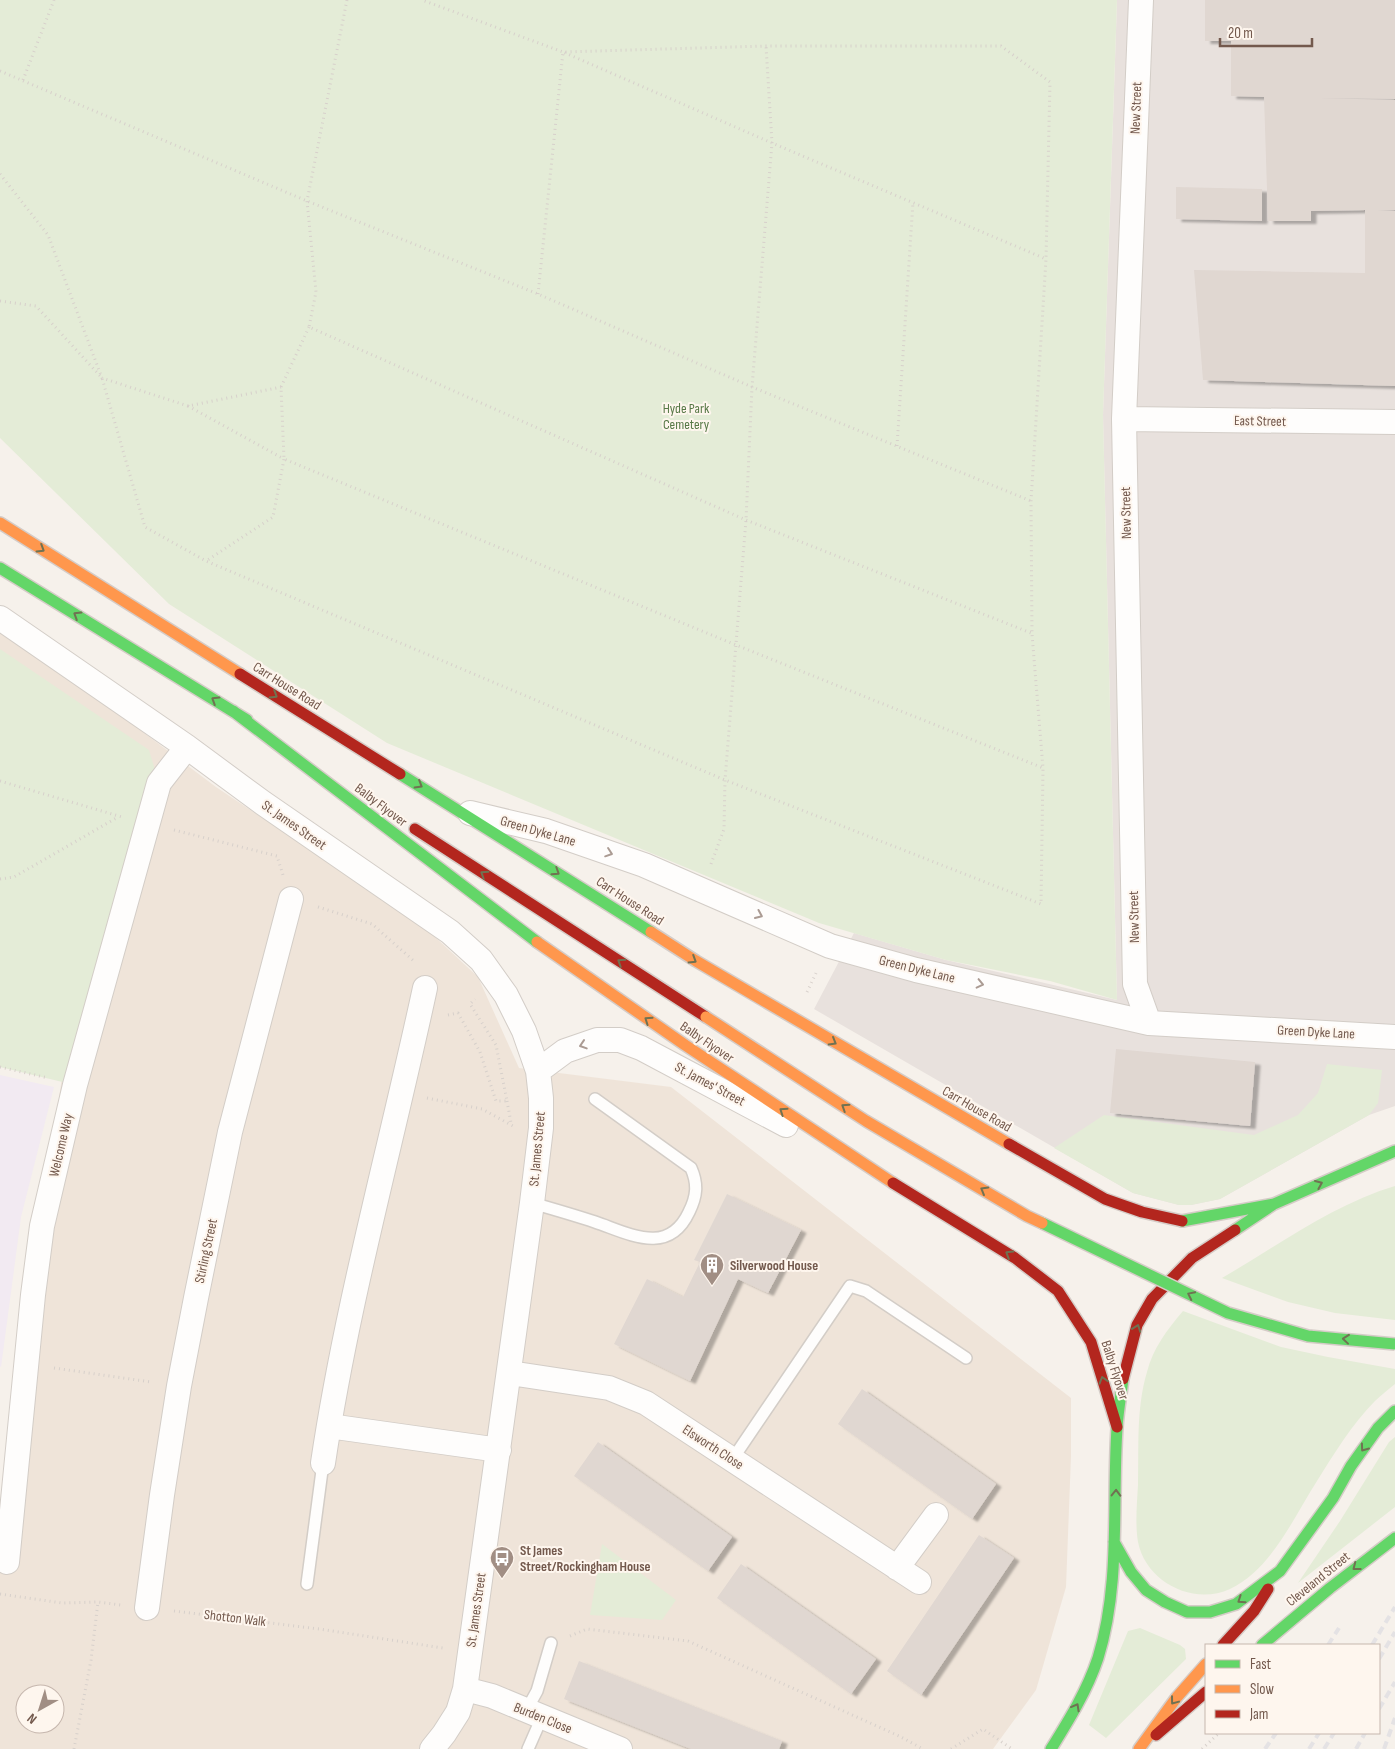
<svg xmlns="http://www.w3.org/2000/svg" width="1395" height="1749" font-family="'Sofia Sans Condensed',sans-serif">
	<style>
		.residential { fill: #efe4d9; fill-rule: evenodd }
		.industrial { fill: #e8e1dd }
		.education { fill: #f2eaf2 }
		.green { fill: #e4ecd7 }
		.building { fill: #e0d7d1; filter: url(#shadow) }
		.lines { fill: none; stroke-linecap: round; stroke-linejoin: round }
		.lane-casing { stroke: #d3cdc7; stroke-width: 14 }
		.street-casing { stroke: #d3cdc7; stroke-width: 26 }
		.fast-casing { stroke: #d5ccc7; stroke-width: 14 }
		.slow-casing { stroke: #d5ccc7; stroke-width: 14 }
		.jam-casing { stroke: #d5ccc7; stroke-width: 14 }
		.path { stroke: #d7d0cb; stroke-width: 3; stroke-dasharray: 1 4; stroke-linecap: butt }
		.lane { stroke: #fefdfc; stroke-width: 11 }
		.street { stroke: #fefdfc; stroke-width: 24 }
		.fast { stroke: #63d668; stroke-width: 11 }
		.slow { stroke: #ff974d; stroke-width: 11 }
		.jam { stroke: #b3261e; stroke-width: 11 }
		.rail { stroke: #e4e2e4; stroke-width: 4; stroke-dasharray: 8 5; stroke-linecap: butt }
		.fast-bridge-casing { stroke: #d5ccc7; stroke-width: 14; stroke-linecap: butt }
		.slow-bridge-casing { stroke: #d5ccc7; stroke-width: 14; stroke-linecap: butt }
		.fast-bridge { stroke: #63d668; stroke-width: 11 }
		.slow-bridge { stroke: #ff974d; stroke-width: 11 }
		.oneway { stroke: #707252 }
		.oneway2 { stroke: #ab9b93 }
		.labels { text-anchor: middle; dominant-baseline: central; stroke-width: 4; stroke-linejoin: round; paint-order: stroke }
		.street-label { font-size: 14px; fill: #73594d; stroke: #fef6ee }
		.park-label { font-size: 14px; fill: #577846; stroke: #fef6ee }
		.poi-label { font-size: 14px; font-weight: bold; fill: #73594d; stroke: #fef6ee; text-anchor: start }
	</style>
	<defs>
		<filter id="shadow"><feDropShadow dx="5.5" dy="3" stdDeviation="1" flood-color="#0004"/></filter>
	</defs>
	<rect width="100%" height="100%" fill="#f6f1eb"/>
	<path class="residential" d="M0,633l63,39 153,115 204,136 58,54 41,91 152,19 400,311v58l-5,131 -30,103 -43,59h-993v-238l63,-441 -63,-15zM25,1694h30v30h-30z"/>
	<path class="industrial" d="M1092,0h303v1106l-26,9 -149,84 -29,6h-12l-46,-12 -319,-184 40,-76 92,27 171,40 -14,-585 14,-414z"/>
	<path class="education" d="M0,1075l54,12 -33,130 -20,150 -1,-1z"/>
	<path class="green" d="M0,0h1117l-14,415 14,585 -67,-19 -104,-21 -127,-37 -432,-180 -218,-139 -169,-166z
		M0,649l149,101 10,33 -84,302 -75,-18z
		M1327,1064l55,6 -4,33 -9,12 -149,84 -29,6h-12l-46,-12 -79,-45 50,-33 150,20 44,-20 20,-22z
		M1395,1186v134l-60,-7 -47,-11 -66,-24c55,-32 112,-74 173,-92z
		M1183,1311l98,36 47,10 67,12v15c-7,6 -14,11 -20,17 -23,23 -41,53 -58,80 -24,37 -45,88 -87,108 -37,17 -84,-7 -92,-47 -3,-18 -1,-39 0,-57 1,-37 -2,-77 9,-113 6,-24 20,-42 36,-61z
		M1395,1437v70l-97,76 42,-62 49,-79z
		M602,1544l74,56 -14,20 -72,-5z
		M1140,1628l40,17 5,4 1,10 -80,79 -17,-13 39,-94z"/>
	<path class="building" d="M1205,0h190v99l-75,-1 75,2v110l-17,1h17v175l-192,-6 -9,-110 171,3v-63l-54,1v10h-43l-4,-124 -33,-1v-55h-26z
		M1176,187l86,2v32l-86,-2z
		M1116,1049l139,13 -5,64 -140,-13z
		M727,1194l74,36 -33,63 -30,-14 -48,102 -76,-37 33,-65 36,18 17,-35 -6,-2z
		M862,1389l134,95 -24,35 -134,-95z
		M598,1442l134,95 -24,34 -134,-95z
		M979,1535l35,23 -93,137 -34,-24z
		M741,1564l135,95 -25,35 -134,-96z
		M579,1661l203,80 -3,8h-88l-127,-50z"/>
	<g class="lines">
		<g class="lane-casing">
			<path id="lane" d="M532,1203c21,6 42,12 63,19 33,11 73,35 94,-10 8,-16 9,-28 2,-44l-96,-69
				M732,1460l118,-174 16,5 100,67
				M307,1584l16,-121
				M526,1711l11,-20 14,-48
				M528,1749l14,-32"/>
		</g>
		<g class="street-casing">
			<path id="street" d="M1141,0l-17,419 11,565 14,39
				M1124,419l271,3
				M0,618l187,129 76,56 187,129 31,28 25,35 18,36 14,40 3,27v30l-9,75 -67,486 -7,23 -14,22 -12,15
				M470,813l76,18 98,34 186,81 86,24 233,53 246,14
				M538,1071l27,-20 32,-11h23l21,8 145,77
				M510,1373l99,15 37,15 273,179
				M329,1426l170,24
				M323,1463c24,-161 68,-317 102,-475
				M7,1562l26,-267 9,-69 33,-141 84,-302 28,-36
				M897,1568l39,-53
				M147,1608l15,-113 17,-109 17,-88 34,-166 61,-233
				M465,1689l27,7 128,53"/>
		</g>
		<g class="fast-casing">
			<path id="fast" d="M0,568l247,152
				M233,711l304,231
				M400,774l251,158
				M1182,1221l92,-17
				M1235,1230l39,-26 121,-53
				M1114,1542l17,30 15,18 19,12 22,10h23l26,-8 44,-33 53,-73 18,-32 27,-38 17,-17
				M1262,1645l68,-57 65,-50
				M1051,1749c18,-29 36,-58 47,-91 23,-74 14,-154 19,-230 1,-17 4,-33 6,-49"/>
		</g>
		<g class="slow-casing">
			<path id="slow" d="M0,523l240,151
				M651,932l45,29 313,183
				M537,942l148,103 208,138
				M1139,1749l38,-52 29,-33"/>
		</g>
		<g class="jam-casing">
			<path id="jam" d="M240,674l160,100
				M415,829l291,188
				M1009,1144l96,55 37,13 40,9
				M893,1183l122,75 43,33 33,51 26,85
				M1123,1379l14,-54 15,-26 40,-41 43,-28
				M1223,1645l31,-34 14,-22
				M1156,1735l50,-43"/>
		</g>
		<path class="path" d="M347,0l-40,201 9,91 -7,35 437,193 285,113
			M0,71l307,130 231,93 214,93 279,114
			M23,80l31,-80
			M0,174l48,61 54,143 86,28 93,-19
			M538,294l25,-242 209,91 274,116
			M0,301l36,5 66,72 43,149 61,34 519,219 316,124 2,-136 -11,-134 -1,-133 15,-242 4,-177 -49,-36h-235l-203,6 -141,-52
			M309,327l-28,60 3,72 452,186 307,123
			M188,406l96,53 -11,58 -67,44
			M897,446l16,-244
			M0,781l122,36
			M174,830l103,26 6,19
			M711,864l13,-35 1,-49 21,-260 6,-133 20,-244 -6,-97
			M0,879l14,-2 104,-60
			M318,907l54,17 43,38
			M807,992l10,-21
			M448,1015l10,-2 22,39 16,49h11l-11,-56 -26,-41 5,-5
			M0,1067l48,11
			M427,1098l55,11 31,17
			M507,1101l4,22
			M54,1368l97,14
			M0,1594l62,9 36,-1 23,3
			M174,1611l145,18 124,19
			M570,1636l17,-7 101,12 211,95 24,13
			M74,1749l17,-89 7,-58
			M951,1749l32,-20 29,20
			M1202,1749l17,-16"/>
		<use href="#lane" class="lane"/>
		<use href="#street" class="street"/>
		<use href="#fast" class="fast"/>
		<use href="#slow" class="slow"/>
		<use href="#jam" class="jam"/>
		<path class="rail" d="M1328,1645l11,-17
			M1372,1645l23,-38
			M1379,1659l16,-27
			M1379,1709l16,-27
			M1265,1749l11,-16
			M1309,1749l10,-16
			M1324,1749l10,-16
			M1356,1749l9,-16
			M1384,1749l11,-31"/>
		<g class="fast-bridge-casing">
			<path id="fast-bridge" d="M1042,1223l186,90 80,23 87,8"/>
		</g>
		<g class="slow-bridge-casing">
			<path id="slow-bridge" d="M706,1017l160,104 161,95 15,7"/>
		</g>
		<use href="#fast-bridge" class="fast-bridge"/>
		<use href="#slow-bridge" class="slow-bridge"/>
	</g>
	<defs><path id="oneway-chevron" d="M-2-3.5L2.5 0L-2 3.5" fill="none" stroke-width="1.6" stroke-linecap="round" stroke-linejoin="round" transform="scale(1.25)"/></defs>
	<g class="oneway">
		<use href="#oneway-chevron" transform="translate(41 549) rotate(32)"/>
		<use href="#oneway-chevron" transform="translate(77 615) rotate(-148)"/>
		<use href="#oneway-chevron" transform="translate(274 695) rotate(32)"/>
		<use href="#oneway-chevron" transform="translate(215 700) rotate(-148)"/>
		<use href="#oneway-chevron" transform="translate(419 785) rotate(31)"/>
		<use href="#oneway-chevron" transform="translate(556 872) rotate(33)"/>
		<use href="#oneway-chevron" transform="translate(484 874) rotate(-147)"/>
		<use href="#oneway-chevron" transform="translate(693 960) rotate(32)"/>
		<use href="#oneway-chevron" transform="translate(621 962) rotate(-147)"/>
		<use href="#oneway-chevron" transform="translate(648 1020) rotate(-145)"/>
		<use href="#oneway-chevron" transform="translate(833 1042) rotate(30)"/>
		<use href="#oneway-chevron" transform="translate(845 1107) rotate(-147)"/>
		<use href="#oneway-chevron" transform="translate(783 1111) rotate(-146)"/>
		<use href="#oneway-chevron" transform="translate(1319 1184) rotate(-23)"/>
		<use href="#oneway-chevron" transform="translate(984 1190) rotate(-150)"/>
		<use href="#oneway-chevron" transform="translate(1009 1254) rotate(-148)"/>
		<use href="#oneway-chevron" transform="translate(1191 1295) rotate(-154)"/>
		<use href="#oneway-chevron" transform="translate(1137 1328) rotate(-70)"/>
		<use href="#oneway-chevron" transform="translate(1346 1339) rotate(-174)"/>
		<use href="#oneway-chevron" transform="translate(1103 1380) rotate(-107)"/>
		<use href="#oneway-chevron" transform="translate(1364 1448) rotate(126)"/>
		<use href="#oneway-chevron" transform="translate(1116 1493) rotate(-89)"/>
		<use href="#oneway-chevron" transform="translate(1356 1567) rotate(142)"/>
		<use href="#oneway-chevron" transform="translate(1241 1600) rotate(146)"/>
		<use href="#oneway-chevron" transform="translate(1174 1701) rotate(127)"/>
		<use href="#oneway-chevron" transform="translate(1076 1707) rotate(-61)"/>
	</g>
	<g class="oneway2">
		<use href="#oneway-chevron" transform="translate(609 853) rotate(19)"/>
		<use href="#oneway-chevron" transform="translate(759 915) rotate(24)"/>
		<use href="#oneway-chevron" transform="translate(980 984) rotate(13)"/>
		<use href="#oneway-chevron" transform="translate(583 1045) rotate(162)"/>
	</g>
	<defs>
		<g id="building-pin" transform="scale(1.25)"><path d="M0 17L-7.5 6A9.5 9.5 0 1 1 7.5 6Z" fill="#a18e84" stroke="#fef6ee"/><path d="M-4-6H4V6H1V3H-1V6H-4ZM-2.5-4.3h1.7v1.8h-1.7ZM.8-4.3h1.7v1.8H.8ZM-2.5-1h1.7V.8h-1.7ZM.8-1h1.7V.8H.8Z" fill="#fff"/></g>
		<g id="bus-pin" transform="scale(1.25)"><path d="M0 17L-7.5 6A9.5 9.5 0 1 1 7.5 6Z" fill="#a18e84" stroke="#fef6ee"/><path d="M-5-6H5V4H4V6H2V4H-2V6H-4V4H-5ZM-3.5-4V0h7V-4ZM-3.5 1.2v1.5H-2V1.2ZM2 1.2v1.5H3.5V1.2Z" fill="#fff"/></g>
	</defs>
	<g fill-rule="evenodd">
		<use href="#building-pin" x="712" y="1265"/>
		<use href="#bus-pin" x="502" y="1558"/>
	</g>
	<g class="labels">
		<g class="street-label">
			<text transform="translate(1136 108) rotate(-88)">New Street</text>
			<text transform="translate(1260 421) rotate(1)">East Street</text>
			<text transform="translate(1126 513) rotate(-91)">New Street</text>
			<text transform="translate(287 686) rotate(32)">Carr House Road</text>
			<text transform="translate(381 805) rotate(37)">Balby Flyover</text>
			<text transform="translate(294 825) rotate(35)">St. James Street</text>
			<text transform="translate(538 831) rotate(16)">Green Dyke Lane</text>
			<text transform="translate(630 901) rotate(33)">Carr House Road</text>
			<text transform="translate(1134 917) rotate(-91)">New Street</text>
			<text transform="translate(917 969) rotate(14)">Green Dyke Lane</text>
			<text transform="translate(1316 1032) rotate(3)">Green Dyke Lane</text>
			<text transform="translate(707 1042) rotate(34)">Balby Flyover</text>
			<text transform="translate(710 1084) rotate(28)">St. James' Street</text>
			<text transform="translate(977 1109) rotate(30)">Carr House Road</text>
			<text transform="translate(61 1145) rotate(-77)">Welcome Way</text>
			<text transform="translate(537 1149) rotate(-85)">St. James Street</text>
			<text transform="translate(206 1251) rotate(-78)">Stirling Street</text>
			<text transform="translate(1115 1370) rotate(72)">Balby Flyover</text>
			<text transform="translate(713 1447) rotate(33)">Elsworth Close</text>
			<text transform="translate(1318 1579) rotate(-39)">Cleveland Street</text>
			<text transform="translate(476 1610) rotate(-82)">St. James Street</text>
			<text transform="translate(235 1618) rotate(7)">Shotton Walk</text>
			<text transform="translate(543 1718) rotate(22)">Burden Close</text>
		</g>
		<g class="park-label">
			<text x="686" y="408">Hyde Park<tspan x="686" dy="16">Cemetery</tspan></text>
		</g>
		<g class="poi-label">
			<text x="730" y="1265">Silverwood House</text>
			<text x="520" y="1550">St James<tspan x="520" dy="16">Street/Rockingham House</tspan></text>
		</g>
	</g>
	<rect x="1205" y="1644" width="175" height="90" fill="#fef6ee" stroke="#c6b7ae"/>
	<rect x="1215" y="1660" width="25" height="8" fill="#63d668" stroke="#c6b7ae"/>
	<text x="1250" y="1669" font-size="15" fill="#73594d">Fast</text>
	<rect x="1215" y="1685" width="25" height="8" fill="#ff974d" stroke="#c6b7ae"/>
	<text x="1250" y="1694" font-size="15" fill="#73594d">Slow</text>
	<rect x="1215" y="1710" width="25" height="8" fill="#b3261e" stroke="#c6b7ae"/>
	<text x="1250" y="1719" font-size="15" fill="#73594d">Jam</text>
	<g transform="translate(40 1709) rotate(219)"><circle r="24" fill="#fef6ee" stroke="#c6b7ae"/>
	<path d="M0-4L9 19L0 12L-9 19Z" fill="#a18e84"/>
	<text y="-8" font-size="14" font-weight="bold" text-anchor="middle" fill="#73594d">N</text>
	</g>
	<path d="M1220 38v8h92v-8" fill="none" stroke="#73594d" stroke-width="2.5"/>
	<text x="1228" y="38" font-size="15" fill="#73594d" stroke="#fef6ee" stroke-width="4" paint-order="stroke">20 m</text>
</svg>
